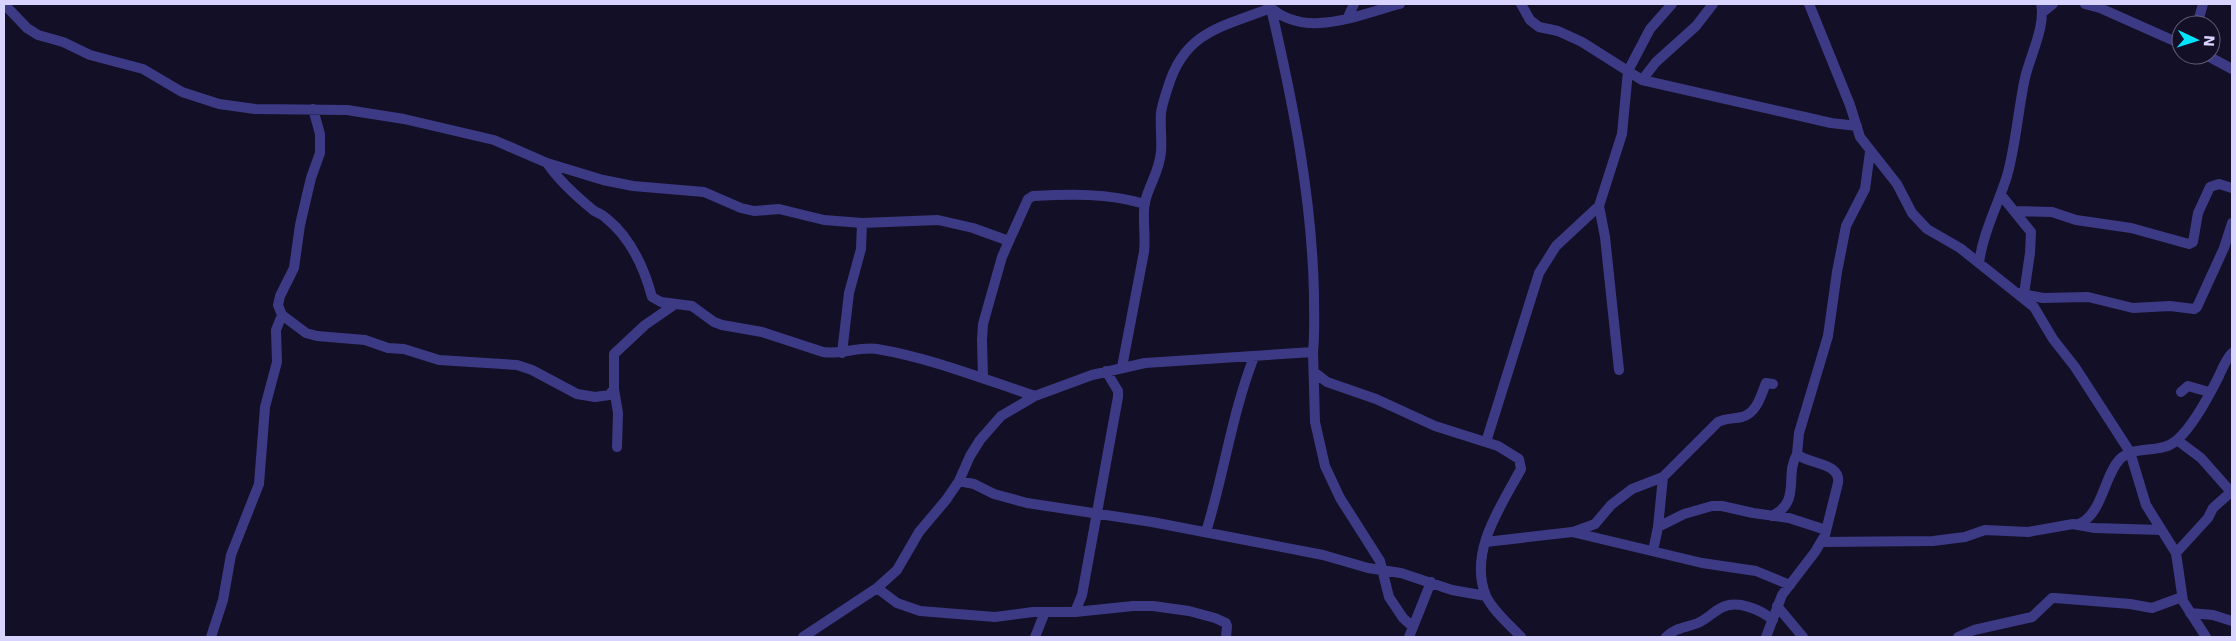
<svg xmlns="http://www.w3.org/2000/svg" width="2236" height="641" font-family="'DejaVu Sans',sans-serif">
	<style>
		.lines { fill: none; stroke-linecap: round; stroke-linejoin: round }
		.minor { stroke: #3d3a85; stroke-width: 10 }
	</style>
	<rect width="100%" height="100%" fill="#130f26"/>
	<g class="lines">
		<path class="minor" d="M4,4l23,24 11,7 25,7 27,13 53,14 39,23 37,12 36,5 92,1 57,9 90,21 53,23 56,17 30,6 71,6 37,16 13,3 25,-2 45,11 38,3 -1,26 -12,44 -7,60
			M1521,4l9,16 9,7 19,4 24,11 60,38 189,43 26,3
			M1809,4l41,101 10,32 37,47 15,29 15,16 33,19 74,59 19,32 22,28 55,85 16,53 30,48 7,48 23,36
			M2085,4l15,4 81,36
			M1268,5c36,36 91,9 132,-1
			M2042,13l11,-9
			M1348,17l6,-13
			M2197,25l6,-21
			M2206,55l26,14
			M1642,80l14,-18 40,-36 17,-22
			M313,109l7,25v19l-9,25 -11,47 -6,43 -14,28 -2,9 4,10 24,18 11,3 48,4 23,8 16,1 35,11 78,5 15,5 45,24 18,3 14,-2 5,-6
			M547,163c12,18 29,33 46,47 4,3 9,4 13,8 25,20 38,49 46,79l9,5 31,4 22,16 8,3 40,7 61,20c19,3 36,-6 54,-3 54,9 106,30 158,47
			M2001,195l30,37 -1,21 -6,41
			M2014,211l38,1 24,8 55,8 58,16 4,-2 5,-29 12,-26 9,-3 13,4
			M862,223l76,-3 35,8 36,13 19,-42 5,-3c38,-2 74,-3 112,8
			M1979,263c4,-31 19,-58 28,-87 9,-32 11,-66 18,-98 5,-22 21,-52 16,-74
			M2017,293l26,5 45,-1 45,11 37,-2 24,3 3,-2 27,-59 8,-25
			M1313,352l2,70 10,44 15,32 40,63 9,36 14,21 9,8
			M1619,370l-14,-133 -6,-31 23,-72 6,-63 22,-42 22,-25
			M1314,372l13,10 49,17 59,27 63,20 21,13 2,10c-20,37 -53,83 -35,127 7,15 24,29 35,41
			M983,378l-1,-38 1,-16 19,-67 7,-16
			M2181,392l7,-6 21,6
			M2177,440l24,18 31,35
			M1486,442l53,-169 17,-27 43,-40
			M617,447l1,-34 -4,-24v-35l31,-29 29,-20
			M959,481l15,3 20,10 33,9 125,19 171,33 45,13 33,5 51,17 34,6
			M1772,516c30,-15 12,-40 25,-62
			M2077,525c26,-10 26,-48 43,-66 15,-15 41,-4 57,-19 16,-14 33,-46 42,-64 4,-9 7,-17 13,-23
			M1658,527l26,-13 28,-8h10l31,7 36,5 37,12
			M1206,532c18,-58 26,-119 48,-175
			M1573,532l22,-8 16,-19 21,-16 31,-12 55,-55c8,-4 15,-3 24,-5 15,-4 19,-22 24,-34l7,1
			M1486,542l86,-10 130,31 54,8 34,14
			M1821,542l112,-1 32,-4 20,-7 43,2 45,-8 22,4 66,2
			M1653,551l5,-24 5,-50
			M2176,553l32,-35 5,-10 18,-16
			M877,588l20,15 23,8 75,6 38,-5h42l7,-17 36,-198v-6l-12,-20
			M1777,606l26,31
			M1075,612l58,-6h20l36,5 26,7 11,5 1,3 -1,11
			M2190,613l23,2 19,6
			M211,637l12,-37 8,-45 28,-71 6,-77 12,-45 -1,-32 6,-15
			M803,637l74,-49 20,-18 22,-38 27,-32 13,-19 11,-25 10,-16 21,-24 34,-20 57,-21 53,-12 168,-11c2,-19 1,-38 1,-57 -2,-98 -21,-192 -43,-287 -49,19 -86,23 -103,79 -3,9 -6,18 -7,26 -1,13 1,26 0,39 -2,21 -12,32 -16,50 -3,13 1,35 -1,50l-22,115
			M1035,637l10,-25
			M1409,637l22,-55
			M1666,637c10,-10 20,-9 32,-14 9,-4 15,-11 23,-15 16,-9 40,2 52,12
			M1766,637l16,-42 33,-43 10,-17 13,-52c3,-21 -29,-18 -41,-29l2,-21 29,-97 9,-64 9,-46 19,-37 5,-37
			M1958,637l16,-7 58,-13 20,-19h3l75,6 22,4 30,-11"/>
	</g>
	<rect width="2236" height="641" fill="none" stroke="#d9d4ff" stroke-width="10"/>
	<g transform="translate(2196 40) rotate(94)"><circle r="24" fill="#130f26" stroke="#625e7d"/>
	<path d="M0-4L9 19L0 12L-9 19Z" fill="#00e5ff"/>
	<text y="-8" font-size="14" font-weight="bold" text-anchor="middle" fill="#d9d4ff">N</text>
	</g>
</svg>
